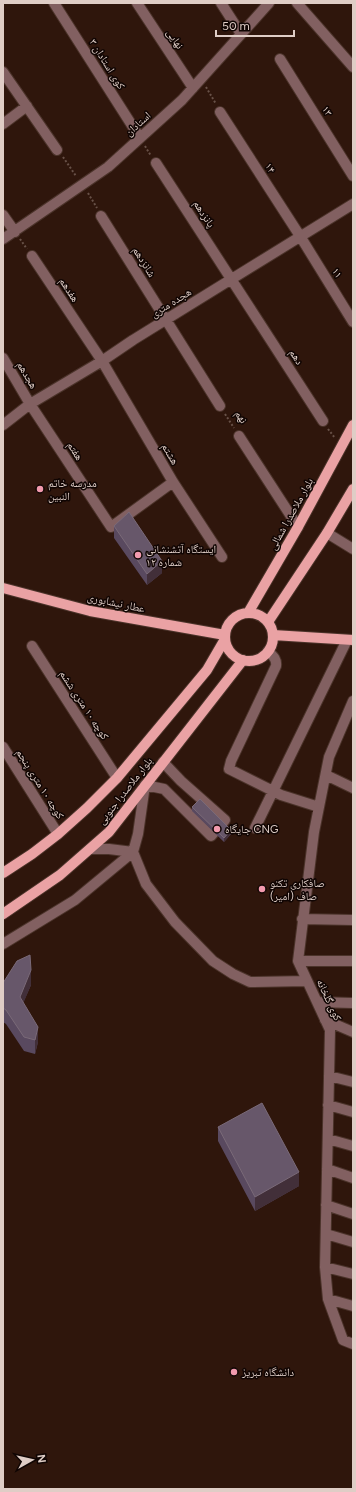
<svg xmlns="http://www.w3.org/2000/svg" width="356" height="1492" font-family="Figtree,'Noto Naskh Arabic',sans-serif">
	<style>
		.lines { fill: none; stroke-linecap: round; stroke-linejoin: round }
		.minor-casing { stroke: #4b332a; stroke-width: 12 }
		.major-casing { stroke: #4b332a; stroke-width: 12 }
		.path { stroke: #685148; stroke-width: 2; stroke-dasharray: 2 2; stroke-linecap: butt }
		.minor { stroke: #826061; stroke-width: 10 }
		.major { stroke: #eaa2a4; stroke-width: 10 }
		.wall { fill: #59495f }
		.shaded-wall { fill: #422f39 }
		.building { fill: #67576a; stroke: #7a6a78 }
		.poi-dot { fill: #f29aae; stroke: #100503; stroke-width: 1.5 }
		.labels { text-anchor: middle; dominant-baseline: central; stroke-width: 3; stroke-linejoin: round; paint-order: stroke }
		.street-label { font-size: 11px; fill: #dfcdc6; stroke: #100503 }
		.poi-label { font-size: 11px; fill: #dfcdc6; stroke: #100503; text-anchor: start }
	</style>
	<rect width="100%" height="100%" fill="#2f160c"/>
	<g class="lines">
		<g class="minor-casing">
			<path id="minor" d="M54,3l86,135
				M137,3l56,85
				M221,3l20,31
				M297,3l56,64
				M280,59l73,117
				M3,72l54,78
				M220,112l80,124 53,86
				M3,124l24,-18
				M156,163l167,258
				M3,215l12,17
				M101,216l119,190
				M3,239l105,-72 74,-67 87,-97
				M32,256l70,105 71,121 49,75
				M3,358l27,46 81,123 62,-45
				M3,425l27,-21 72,-43 31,-21 220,-136
				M239,436l59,91
				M327,533l26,16
				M32,646l85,132
				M268,651c5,5 9,8 8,15l-45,95 -2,8 52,26 38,12
				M353,701l-24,56 -15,75 -16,129 32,69 -5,237 3,32 15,41 10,4
				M3,747l55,87
				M326,775l27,13
				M255,828l92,-188
				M90,849h19l24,3 5,-18 7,-49 19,4 47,47 14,-16 -44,-39 -18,-19
				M302,919l51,1
				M3,944l72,-44 58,-48 13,32 29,38 38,39 20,13 17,8 56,-1
				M298,961h55
				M317,1002l36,1
				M325,1020l28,12
				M329,1076l24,6
				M328,1105l25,7
				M328,1139l25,7
				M327,1169l26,9
				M326,1205l27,9
				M326,1234l27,8
				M325,1267l28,7
				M328,1299l25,7"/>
		</g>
		<g class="major-casing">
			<path id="major" d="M3,588l87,23 135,24
				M248,613l50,-86 55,-102
				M225 637a24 24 0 1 1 48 0a24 24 0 1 1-48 0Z
				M268,622l59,-89 26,-44
				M273,635l80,5
				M3,873l29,-19 26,-20 29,-26 30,-30 90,-108 18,-31
				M3,914l57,-39 49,-43 134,-172"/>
		</g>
		<path class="path" d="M206,87l10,17
			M145,146l6,10
			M63,157l13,19
			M88,193l9,15
			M20,239l7,10
			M225,414l9,14
			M328,429l7,9"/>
		<use href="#minor" class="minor"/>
		<use href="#major" class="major"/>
	</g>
	<path class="wall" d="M114,526l48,47 -15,12 -33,-47z
		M192,807l39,27 -7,8 -32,-31z
		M3,983l28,2 -8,18 15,39 -3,12 -11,-3 -18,-27 -3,-2z
		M218,1127l81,59 -44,25 -37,-70z"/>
	<path class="shaded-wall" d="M162,561v12l-15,12v-11z
		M231,830v4l-7,8v-4z
		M31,970v15l-11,26v-14z
		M38,1027v15l-3,12v-14z
		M299,1172v14l-44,25v-14z"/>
	<path class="building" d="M129,512l33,49 -15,13 -33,-48z
		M200,799l31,31 -7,8 -32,-31z
		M30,955l1,15 -11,27 18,30 -3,13 -11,-3 -18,-27 -3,-2v-25l14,-22z
		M262,1103l37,69 -44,25 -37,-70z"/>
	<g class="poi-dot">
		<circle cx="40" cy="489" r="4"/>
		<circle cx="138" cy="555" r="4"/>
		<circle cx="217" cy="829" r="4"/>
		<circle cx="262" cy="889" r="4"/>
		<circle cx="234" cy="1372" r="4"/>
	</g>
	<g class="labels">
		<g class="street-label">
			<text transform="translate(175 39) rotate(57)">نهایی</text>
			<text transform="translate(107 64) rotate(58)">کوی استادان ۳</text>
			<text transform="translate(327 111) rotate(58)">۱۳</text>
			<text transform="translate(138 124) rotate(-42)">استادان</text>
			<text transform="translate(270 168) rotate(57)">۱۴</text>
			<text transform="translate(204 214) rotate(57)">پانزدهم</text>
			<text transform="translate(144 262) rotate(58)">شانزدهم</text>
			<text transform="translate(337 273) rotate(58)">۱۱</text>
			<text transform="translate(69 290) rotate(57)">هفدهم</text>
			<text transform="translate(171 303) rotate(-32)">هجده متری</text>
			<text transform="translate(296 357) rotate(57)">دهم</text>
			<text transform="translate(27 375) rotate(59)">هجدهم</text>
			<text transform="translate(241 417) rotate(57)">نهم</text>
			<text transform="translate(75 451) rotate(57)">هفتم</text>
			<text transform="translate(170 454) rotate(59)">هشتم</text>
			<text transform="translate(291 514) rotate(-61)">بلوار ملاصدرا شمالی</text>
			<text transform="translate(116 603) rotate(12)">عطار نیشابوری</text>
			<text transform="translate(84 705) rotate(57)">کوچه ۱۰ متری ششم</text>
			<text transform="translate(40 784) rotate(58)">کوچه ۱۰ متری پنجم</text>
			<text transform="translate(125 791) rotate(-52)">بلوار ملاصدرا جنوبی</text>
			<text transform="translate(329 1000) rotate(65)">کوی گلخانه</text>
		</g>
		<g class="poi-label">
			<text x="48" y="483">مدرسه خاتم<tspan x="48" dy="13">النبین</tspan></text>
			<text x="146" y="549">ایستگاه آتشنشانی<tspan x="146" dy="13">شماره ۱۲</tspan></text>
			<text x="225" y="829">جایگاه CNG</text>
			<text x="270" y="883">صافکاری تکنو<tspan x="270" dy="13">صاف (امیر)</tspan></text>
			<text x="242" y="1372">دانشگاه تبریز</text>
		</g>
	</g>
	<rect width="356" height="1492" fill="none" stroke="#dfcdc6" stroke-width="8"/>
	<g transform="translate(32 1460) rotate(82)" stroke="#100503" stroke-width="3" paint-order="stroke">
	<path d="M0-3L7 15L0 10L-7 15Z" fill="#dfcdc6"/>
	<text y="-6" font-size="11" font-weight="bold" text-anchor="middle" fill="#dfcdc6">N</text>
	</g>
	<path d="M216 30v6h78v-6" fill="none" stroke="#dfcdc6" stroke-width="2"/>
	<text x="222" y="30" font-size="12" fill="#dfcdc6" stroke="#100503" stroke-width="3" paint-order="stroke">50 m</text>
</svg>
